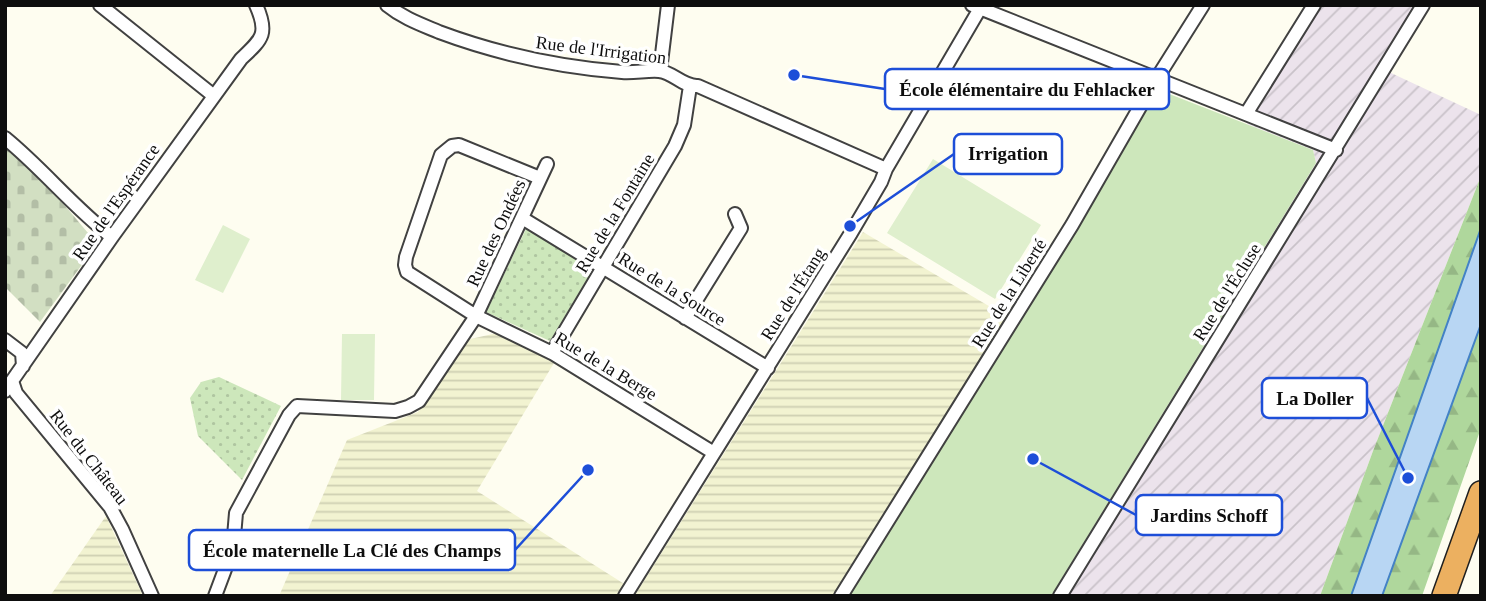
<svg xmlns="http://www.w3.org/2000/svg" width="1486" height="601" font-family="Georgia,serif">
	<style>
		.industrial { fill: url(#industrial-furrows) }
		.farmland { fill: url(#farmland-rules) }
		.grass { fill: url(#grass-dots) }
		.forest { fill: url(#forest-firs) }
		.cemetery { fill: url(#cemetery-stones) }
		.garden { fill: #cde7bb }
		.pitch { fill: #dfefcd }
		.water { fill: #b8d6f3; stroke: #4382c6; stroke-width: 2 }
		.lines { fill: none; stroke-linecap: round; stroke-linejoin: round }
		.minor-casing { stroke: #414141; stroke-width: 16 }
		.motorway-casing { stroke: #1f1f1f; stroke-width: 26 }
		.minor { stroke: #fff; stroke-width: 12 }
		.motorway { stroke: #ecb060; stroke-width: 23 }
		.labels { text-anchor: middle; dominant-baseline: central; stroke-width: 7; stroke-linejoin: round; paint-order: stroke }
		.street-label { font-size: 18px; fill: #0e0e0e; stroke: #fff }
		.leader { fill: none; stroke: #1d4ed8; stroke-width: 2.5 }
		.callout-dot { fill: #1d4ed8; stroke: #fff; stroke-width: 2.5 }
		.callout { fill: #fff; stroke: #1d4ed8; stroke-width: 2.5 }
		.callout-label { font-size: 19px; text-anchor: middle; font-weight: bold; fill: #0e0e0e }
	</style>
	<defs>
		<pattern id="industrial-furrows" width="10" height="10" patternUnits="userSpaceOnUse" patternTransform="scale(1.75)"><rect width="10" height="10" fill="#ece3ec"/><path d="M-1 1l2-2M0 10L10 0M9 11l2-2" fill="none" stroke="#c9c2c9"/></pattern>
		<pattern id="farmland-rules" width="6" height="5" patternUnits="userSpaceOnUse" patternTransform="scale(1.75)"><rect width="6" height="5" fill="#f2f3d1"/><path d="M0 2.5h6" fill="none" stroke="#cecfb2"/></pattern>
		<pattern id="grass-dots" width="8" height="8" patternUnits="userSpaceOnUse" patternTransform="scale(1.75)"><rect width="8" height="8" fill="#cde7bb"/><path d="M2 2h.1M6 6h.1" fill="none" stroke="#afc5a0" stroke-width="1.8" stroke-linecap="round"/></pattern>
		<pattern id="forest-firs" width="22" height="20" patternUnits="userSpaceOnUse" patternTransform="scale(1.75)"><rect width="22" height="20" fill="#afd79c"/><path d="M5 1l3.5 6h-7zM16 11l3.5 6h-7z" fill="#95b785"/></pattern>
		<pattern id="cemetery-stones" width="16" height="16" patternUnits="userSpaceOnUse" patternTransform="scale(1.75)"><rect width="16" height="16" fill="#d2dfc2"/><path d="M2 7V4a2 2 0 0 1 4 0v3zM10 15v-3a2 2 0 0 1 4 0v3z" fill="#b3bea6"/></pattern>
	</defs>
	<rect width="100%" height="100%" fill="#fefdf0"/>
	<path class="industrial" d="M1320,5h110l-41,67 92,43v61l-108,275 -53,145h-269l265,-433 -3,-13 -66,-26z"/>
	<path class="farmland" d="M863,232l153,90 -170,274h-567l68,-156 71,-28 48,-72 31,-7 57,30 -77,128 160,101z
		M106,516l37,80h-93z"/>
	<path class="grass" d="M526,229l63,35 1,10 -40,67 -64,-29z
		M219,377l62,29 -39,74 -44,-44 -8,-38 11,-16z"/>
	<path class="forest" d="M1481,176v52l-130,368h-31l53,-145z
		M1481,324v104l-59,168h-40z"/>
	<path class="cemetery" d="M5,145l56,56 27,32 4,18 -52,71 -35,-35z"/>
	<path class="garden" d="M1159,90l154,60 3,13 -265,433h-205z"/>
	<path class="pitch" d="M933,159l108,66 -46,74 -108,-66z
		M223,225l27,14 -27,54 -28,-13z
		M342,334h33l-1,66h-33z"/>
	<path class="water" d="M1481,228v96l-99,272h-31z"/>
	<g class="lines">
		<g class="minor-casing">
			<path id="minor" d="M100,5l114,91
				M387,5c16,13 33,19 52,27 59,22 120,35 183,40 12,1 26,-2 37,-1 14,1 24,16 39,15l188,83
				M972,5l364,145
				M660,71l8,-66
				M1246,114l68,-109
				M5,138c38,31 68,69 107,99
				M540,178l-81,-33 -7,1 -11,9 -35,102 -1,8 2,7 69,44 76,37 162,100
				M522,218l246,150
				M685,318l56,-90 -6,-14
				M5,340l17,13 1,13
				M552,353l123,-207 9,-21 6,-39
				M12,381l4,12 94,114 12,22 30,67
				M5,391l107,-154 129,-178c21,-20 28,-25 15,-54
				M215,596l18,-48 3,-35 53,-98 8,-9 98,5 13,-4 11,-6 57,-85 71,-152
				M625,596l226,-363 30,-51 5,-13 96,-164
				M841,596l231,-371 80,-139 51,-81
				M1060,596l363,-591"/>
		</g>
		<g class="motorway-casing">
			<path id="motorway" d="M1444,596l37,-103"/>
		</g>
		<use href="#minor" class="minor"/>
		<use href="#motorway" class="motorway"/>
	</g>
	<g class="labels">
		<g class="street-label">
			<text transform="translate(601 50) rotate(7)">Rue de l'Irrigation</text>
			<text transform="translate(116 202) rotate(-55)">Rue de l'Espérance</text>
			<text transform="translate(615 213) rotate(-59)">Rue de la Fontaine</text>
			<text transform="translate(496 233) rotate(-65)">Rue des Ondées</text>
			<text transform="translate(672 289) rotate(32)">Rue de la Source</text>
			<text transform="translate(1227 292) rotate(-58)">Rue de l'Écluse</text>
			<text transform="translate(1009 293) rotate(-58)">Rue de la Liberté</text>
			<text transform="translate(793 294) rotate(-58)">Rue de l'Étang</text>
			<text transform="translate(606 366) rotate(31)">Rue de la Berge</text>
			<text transform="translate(89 457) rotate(52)">Rue du Château</text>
		</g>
	</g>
	<path class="leader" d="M794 75L885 89M850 226L954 154M1408 478L1367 398M1033 459L1136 515M588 470L515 550"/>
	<g class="callout-dot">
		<circle cx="794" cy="75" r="7"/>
		<circle cx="850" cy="226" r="7"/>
		<circle cx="1408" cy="478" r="7"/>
		<circle cx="1033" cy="459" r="7"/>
		<circle cx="588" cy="470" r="7"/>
	</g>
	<g class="callout">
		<rect x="885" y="69" width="284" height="40" rx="7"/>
		<rect x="954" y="134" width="108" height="40" rx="7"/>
		<rect x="1262" y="378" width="105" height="40" rx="7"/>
		<rect x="1136" y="495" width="146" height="40" rx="7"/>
		<rect x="189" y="530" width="326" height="40" rx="7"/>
	</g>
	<g class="callout-label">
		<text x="1027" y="96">École élémentaire du Fehlacker</text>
		<text x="1008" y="160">Irrigation</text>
		<text x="1315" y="405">La Doller</text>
		<text x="1209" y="522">Jardins Schoff</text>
		<text x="352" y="557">École maternelle La Clé des Champs</text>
	</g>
	<rect width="1486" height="601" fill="none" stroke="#0e0e0e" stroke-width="14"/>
</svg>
